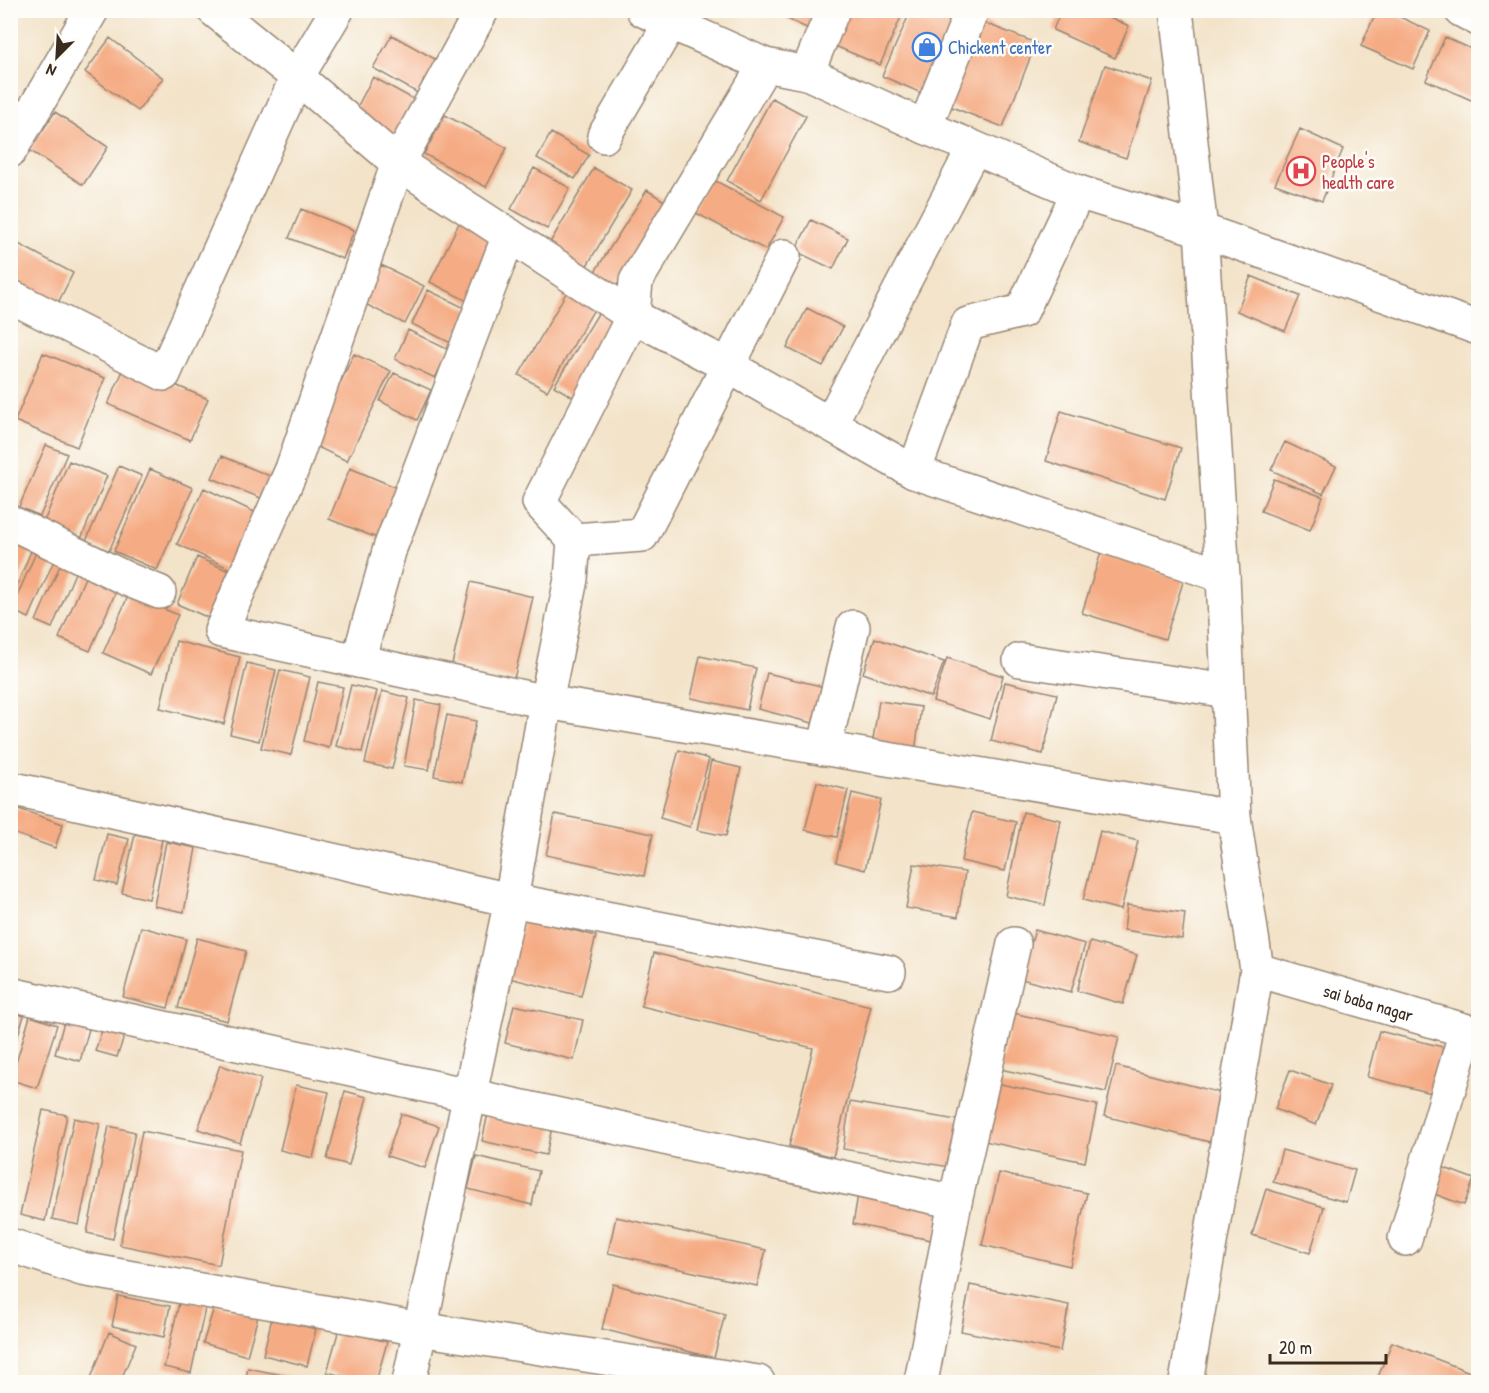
<svg xmlns="http://www.w3.org/2000/svg" width="1489" height="1393" font-family="'Patrick Hand',sans-serif">
	<style>
		.building { fill: #f5ab83 }
		.lines { fill: none; stroke-linecap: round; stroke-linejoin: round }
		.minor-casing { stroke: #978674; stroke-width: 36 }
		.minor { stroke: #fff; stroke-width: 33 }
		.labels { text-anchor: middle; dominant-baseline: central; stroke-width: 5; stroke-linejoin: round; paint-order: stroke }
		.shop-label { font-size: 18px; fill: #366cbe; stroke: #fdfcf7; text-anchor: start }
		.health-label { font-size: 18px; fill: #be3a42; stroke: #fdfcf7; text-anchor: start }
		.street-label { font-size: 18px; fill: #3b2a1e; stroke: #fdfcf7 }
	</style>
	<rect width="100%" height="100%" fill="#fdfcf7"/>
	<filter id="ink" filterUnits="userSpaceOnUse"><feTurbulence type="fractalNoise" baseFrequency=".0167" numOctaves="2"/><feDisplacementMap in="SourceGraphic" scale="12" xChannelSelector="R" yChannelSelector="G"/><feConvolveMatrix kernelMatrix="1 2 1 2 8 2 1 2 1" color-interpolation-filters="sRGB"/></filter>
	<filter id="wash" filterUnits="userSpaceOnUse"><feTurbulence type="fractalNoise" baseFrequency=".008" numOctaves="4" result="noise"/><feDisplacementMap in="SourceGraphic" scale="24" xChannelSelector="R" yChannelSelector="G"/><feGaussianBlur stdDeviation="1.35" result="paint"/><feColorMatrix in="noise" values="0 0 0 0 0 0 0 0 0 0 0 0 0 0 0 0 0 1.4 0 .05"/><feComposite in="paint" operator="in"/></filter>
	<g filter="url(#wash)">
		<rect width="100%" height="100%" fill="#f3e3c9"/>
		<g id="blocks">
			<path class="building" d="M768,10h54l-9,21z
				M842,10h62l-24,55 -52,-22z
				M911,10h38l12,5 -35,80 -44,-19z
				M1061,10h33l35,16 -14,32 -62,-28z
				M1377,10h8l45,21 -17,38 -52,-23z
				M982,22l54,21 -33,84 -54,-21z
				M392,35l50,28 -19,33 -50,-28z
				M1445,37l33,15v51l-52,-23z
				M110,38l53,40 -25,33 -53,-39z
				M1105,65l47,16 -26,77 -47,-16z
				M373,77l44,24 -22,40 -43,-24z
				M772,98l34,18 -45,84 -34,-19z
				M55,112l53,35 -25,38 -54,-35z
				M445,115l62,33 -21,39 -62,-33z
				M1300,129l43,20 -21,52 -47,-17z
				M551,133l38,22 -14,24 -38,-21z
				M534,168l36,20 -23,41 -36,-20z
				M594,168l38,22 -53,89 -37,-23z
				M710,178l74,39 -18,33 -74,-39z
				M647,190l22,14 -53,83 -22,-14z
				M301,209l53,21 -11,29 -54,-21z
				M463,215l41,20 -33,68 -41,-21z
				M811,220l37,18 -15,31 -38,-18z
				M13,241l60,32 -17,34 -46,-24v-38z
				M381,265l43,21 -19,38 -42,-21z
				M1251,276l49,20 -15,35 -48,-20z
				M569,288l28,16 -50,87 -28,-16z
				M428,290l41,20 -16,34 -41,-20z
				M602,307l22,14 -48,78 -22,-13z
				M807,308l36,19 -20,39 -36,-18z
				M408,330l41,20 -14,28 -40,-19z
				M43,353l62,25 -28,69 -62,-26z
				M354,354l37,17 -44,90 -36,-17z
				M126,364l82,35 -18,41 -82,-36z
				M394,373l37,17 -14,30 -37,-19z
				M1061,411l120,37 -16,51 -119,-38z
				M1285,442l51,24 -13,28 -52,-24z
				M46,445l21,9 -27,62 -21,-9z
				M222,456l55,23 -9,22 -56,-23z
				M69,461l38,15 -26,63 -38,-15z
				M119,466l23,10 -33,75 -23,-10z
				M350,468l52,22 -20,50 -53,-21z
				M150,469l43,19 -36,82 -43,-19z
				M1274,479l49,18 -13,33 -49,-19z
				M204,488l63,30 -26,56 -64,-30z
				M10,529l26,10 -26,63z
				M41,541l18,8 -30,69 -18,-8z
				M1101,552l83,27 -19,60 -83,-26z
				M65,554l15,7 -28,67 -16,-7z
				M197,557l41,18 -20,47 -41,-18z
				M89,568l31,14 -30,69 -31,-13z
				M471,582l62,15 -19,82 -62,-15z
				M129,594l49,21 -27,59 -48,-21z
				M875,638l69,24 -13,35 -68,-24z
				M176,641l64,16 -16,67 -64,-16z
				M700,656l56,12 -9,42 -56,-12z
				M947,658l56,18 -13,43 -57,-18z
				M247,663l29,7 -17,71 -29,-7z
				M280,670l30,7 -19,78 -30,-7z
				M767,673l62,15 -9,37 -62,-16z
				M318,682l25,5 -14,61 -25,-7z
				M1005,682l52,12 -14,60 -52,-13z
				M351,685l26,6 -15,61 -26,-6z
				M382,691l27,7 -17,71 -27,-6z
				M416,700l25,5 -12,65 -25,-4z
				M879,701l42,6 -6,46 -43,-7z
				M447,715l29,6 -14,61 -28,-6z
				M679,750l30,9 -19,68 -30,-9z
				M711,761l30,7 -15,68 -29,-6z
				M817,782l31,8 -11,47 -32,-7z
				M852,793l29,7 -16,70 -29,-8z
				M10,806l53,18 -8,24 -45,-16z
				M972,812l44,10 -11,49 -44,-10z
				M1023,812l38,8 -16,85 -39,-9z
				M555,814l98,20 -9,42 -98,-21z
				M1100,831l38,10 -17,69 -38,-10z
				M107,834l22,5 -12,46 -21,-5z
				M135,834l27,6 -13,59 -27,-6z
				M166,842l30,6 -12,64 -30,-6z
				M914,864l51,8 -7,45 -52,-9z
				M1127,905l58,8 -3,26 -58,-9z
				M524,918l72,18 -15,60 -72,-18z
				M141,927l45,12 -18,69 -45,-11z
				M1035,930l50,14 -14,48 -50,-13z
				M197,938l49,13 -19,70 -49,-13z
				M1090,942l47,13 -14,49 -46,-13z
				M654,953l217,53 -38,151 -44,-11 24,-98 -172,-42z
				M514,1005l69,15 -9,40 -69,-17z
				M10,1011l14,5 -13,41h-1z
				M1013,1013l106,24 -13,55 -106,-23z
				M30,1016l27,9 -20,63 -26,-8z
				M64,1022l25,7 -9,32 -25,-7z
				M102,1030l22,7 -7,20 -22,-6z
				M1379,1031l64,16 -11,46 -65,-16z
				M220,1065l41,14 -21,64 -42,-14z
				M1116,1066l109,28 -11,49 -110,-27z
				M1290,1070l41,15 -15,40 -41,-16z
				M996,1083l101,22 -12,57 -101,-21z
				M296,1085l33,7 -16,66 -33,-8z
				M345,1091l22,6 -18,68 -22,-6z
				M850,1102l113,19 -8,47 -112,-19z
				M489,1109l64,14 -7,32 -64,-14z
				M43,1110l24,5 -22,106 -25,-6z
				M401,1114l38,12 -14,42 -38,-12z
				M74,1118l26,6 -21,101 -27,-6z
				M109,1126l26,6 -22,107 -26,-6z
				M142,1131l99,19 -22,115 -99,-20z
				M1282,1150l73,20 -9,32 -73,-20z
				M476,1156l63,15 -7,34 -64,-16z
				M1439,1166l35,13 -10,26 -35,-13z
				M999,1173l88,20 -17,73 -88,-21z
				M859,1189l84,17 -7,35 -83,-17z
				M1266,1189l58,18 -14,46 -58,-18z
				M616,1217l150,33 -9,36 -149,-33z
				M613,1284l112,30 -11,44 -112,-29z
				M970,1285l99,20 -9,46 -99,-20z
				M118,1296l52,10 -6,31 -52,-11z
				M180,1299l26,5 -15,69 -27,-6z
				M215,1304l43,12 -11,40 -44,-13z
				M272,1318l44,11 -9,37 -44,-11z
				M339,1329l48,13 -11,40h-11l-38,-10z
				M109,1332l27,12 -16,38h-18l-11,-4z
				M1392,1342l83,32 -3,8h-79l-15,-5z
				M248,1368l54,11 -1,3h-56z"/>
		</g>
	</g>
	<g filter="url(#ink)">
		<use href="#blocks" fill-opacity="0" stroke="#978674" stroke-width="1.5"/>
		<g class="lines">
			<g class="minor-casing">
				<g id="minor">
					<path d="M214,10l83,67 101,86 235,153 95,50 186,106 309,104"/>
					<path d="M482,10l-84,153 -106,306 -71,162 137,30 32,-113 119,-313"/>
					<path d="M643,10l122,55 42,8 118,54 153,65 123,38 22,346 11,241 23,153 -71,412"/>
					<path d="M1176,10l25,220 277,98"/>
					<path d="M1461,10l17,9"/>
					<path d="M807,73l26,-63"/>
					<path d="M925,127l47,-117"/>
					<path d="M604,136l74,-126"/>
					<path d="M10,151l82,-141"/>
					<path d="M10,296l154,78 133,-297 40,-67"/>
					<path d="M830,424l144,-276"/>
					<path d="M914,472l54,-148 54,-13 56,-119"/>
					<path d="M10,522l119,58 30,12"/>
					<path d="M574,540l68,-5 142,-279"/>
					<path d="M1020,660l208,31"/>
					<path d="M358,661l188,41 688,115"/>
					<path d="M824,749l29,-122"/>
					<path d="M10,788l501,112 378,72"/>
					<path id="s1" d="M1257,970l221,64"/>
					<path d="M10,994l945,208"/>
					<path d="M1405,1239l61,-208"/>
					<path d="M10,1245l72,24 338,60 338,53"/>
					<path d="M409,1382l102,-482 35,-198 25,-123 3,-39 -35,-38 94,-186 3,-35 129,-216"/>
					<path d="M921,1382l34,-180 59,-258"/>
				</g>
			</g>
			<use href="#minor" class="minor"/>
		</g>
	</g>
	<defs>
		<g id="shop-ring" transform="scale(1.5)"><circle r="9.5" fill="#fdfcf7" stroke="#3f7fe0" stroke-width="1.5"/><path d="M-5-2.5h2.3a2.7 3.5 0 0 1 5.4 0H5L5.5 6h-11ZM-1.5-2.5h3a1.5 2.3 0 0 0-3 0Z" fill="#3f7fe0"/></g>
		<g id="hospital-ring" transform="scale(1.5)"><circle r="9.5" fill="#fdfcf7" stroke="#e0444e" stroke-width="1.5"/><path d="M-5-5h3v3.5h4V-5h3V5h-3V1.5h-4V5h-3Z" fill="#e0444e"/></g>
	</defs>
	<g fill-rule="evenodd">
		<use href="#shop-ring" x="927" y="47"/>
		<use href="#hospital-ring" x="1301" y="171"/>
	</g>
	<g class="labels">
		<g class="shop-label">
			<text x="948" y="47">Chickent center</text>
		</g>
		<g class="health-label">
			<text x="1322" y="161">People's<tspan x="1322" dy="21">health care</tspan></text>
		</g>
		<g class="street-label">
			<text stroke="none"><textPath href="#s1" startOffset="116">sai baba nagar</textPath></text>
		</g>
	</g>
	<rect width="1489" height="1393" fill="none" stroke="#fdfcf7" stroke-width="36"/>
	<g transform="translate(57 57) rotate(204)" stroke="#fdfcf7" stroke-width="4.5" paint-order="stroke">
	<path d="M0-4.5L10 22L0 15L-10 22Z" fill="#3b2a1e"/>
	<text y="-9" font-size="16" font-weight="bold" text-anchor="middle" fill="#3b2a1e">N</text>
	</g>
	<path d="M1270 1354v9h116v-9" fill="none" stroke="#3b2a1e" stroke-width="3"/>
	<text x="1279" y="1354" font-size="18" fill="#3b2a1e" stroke="#fdfcf7" stroke-width="4.5" paint-order="stroke">20 m</text>
</svg>
